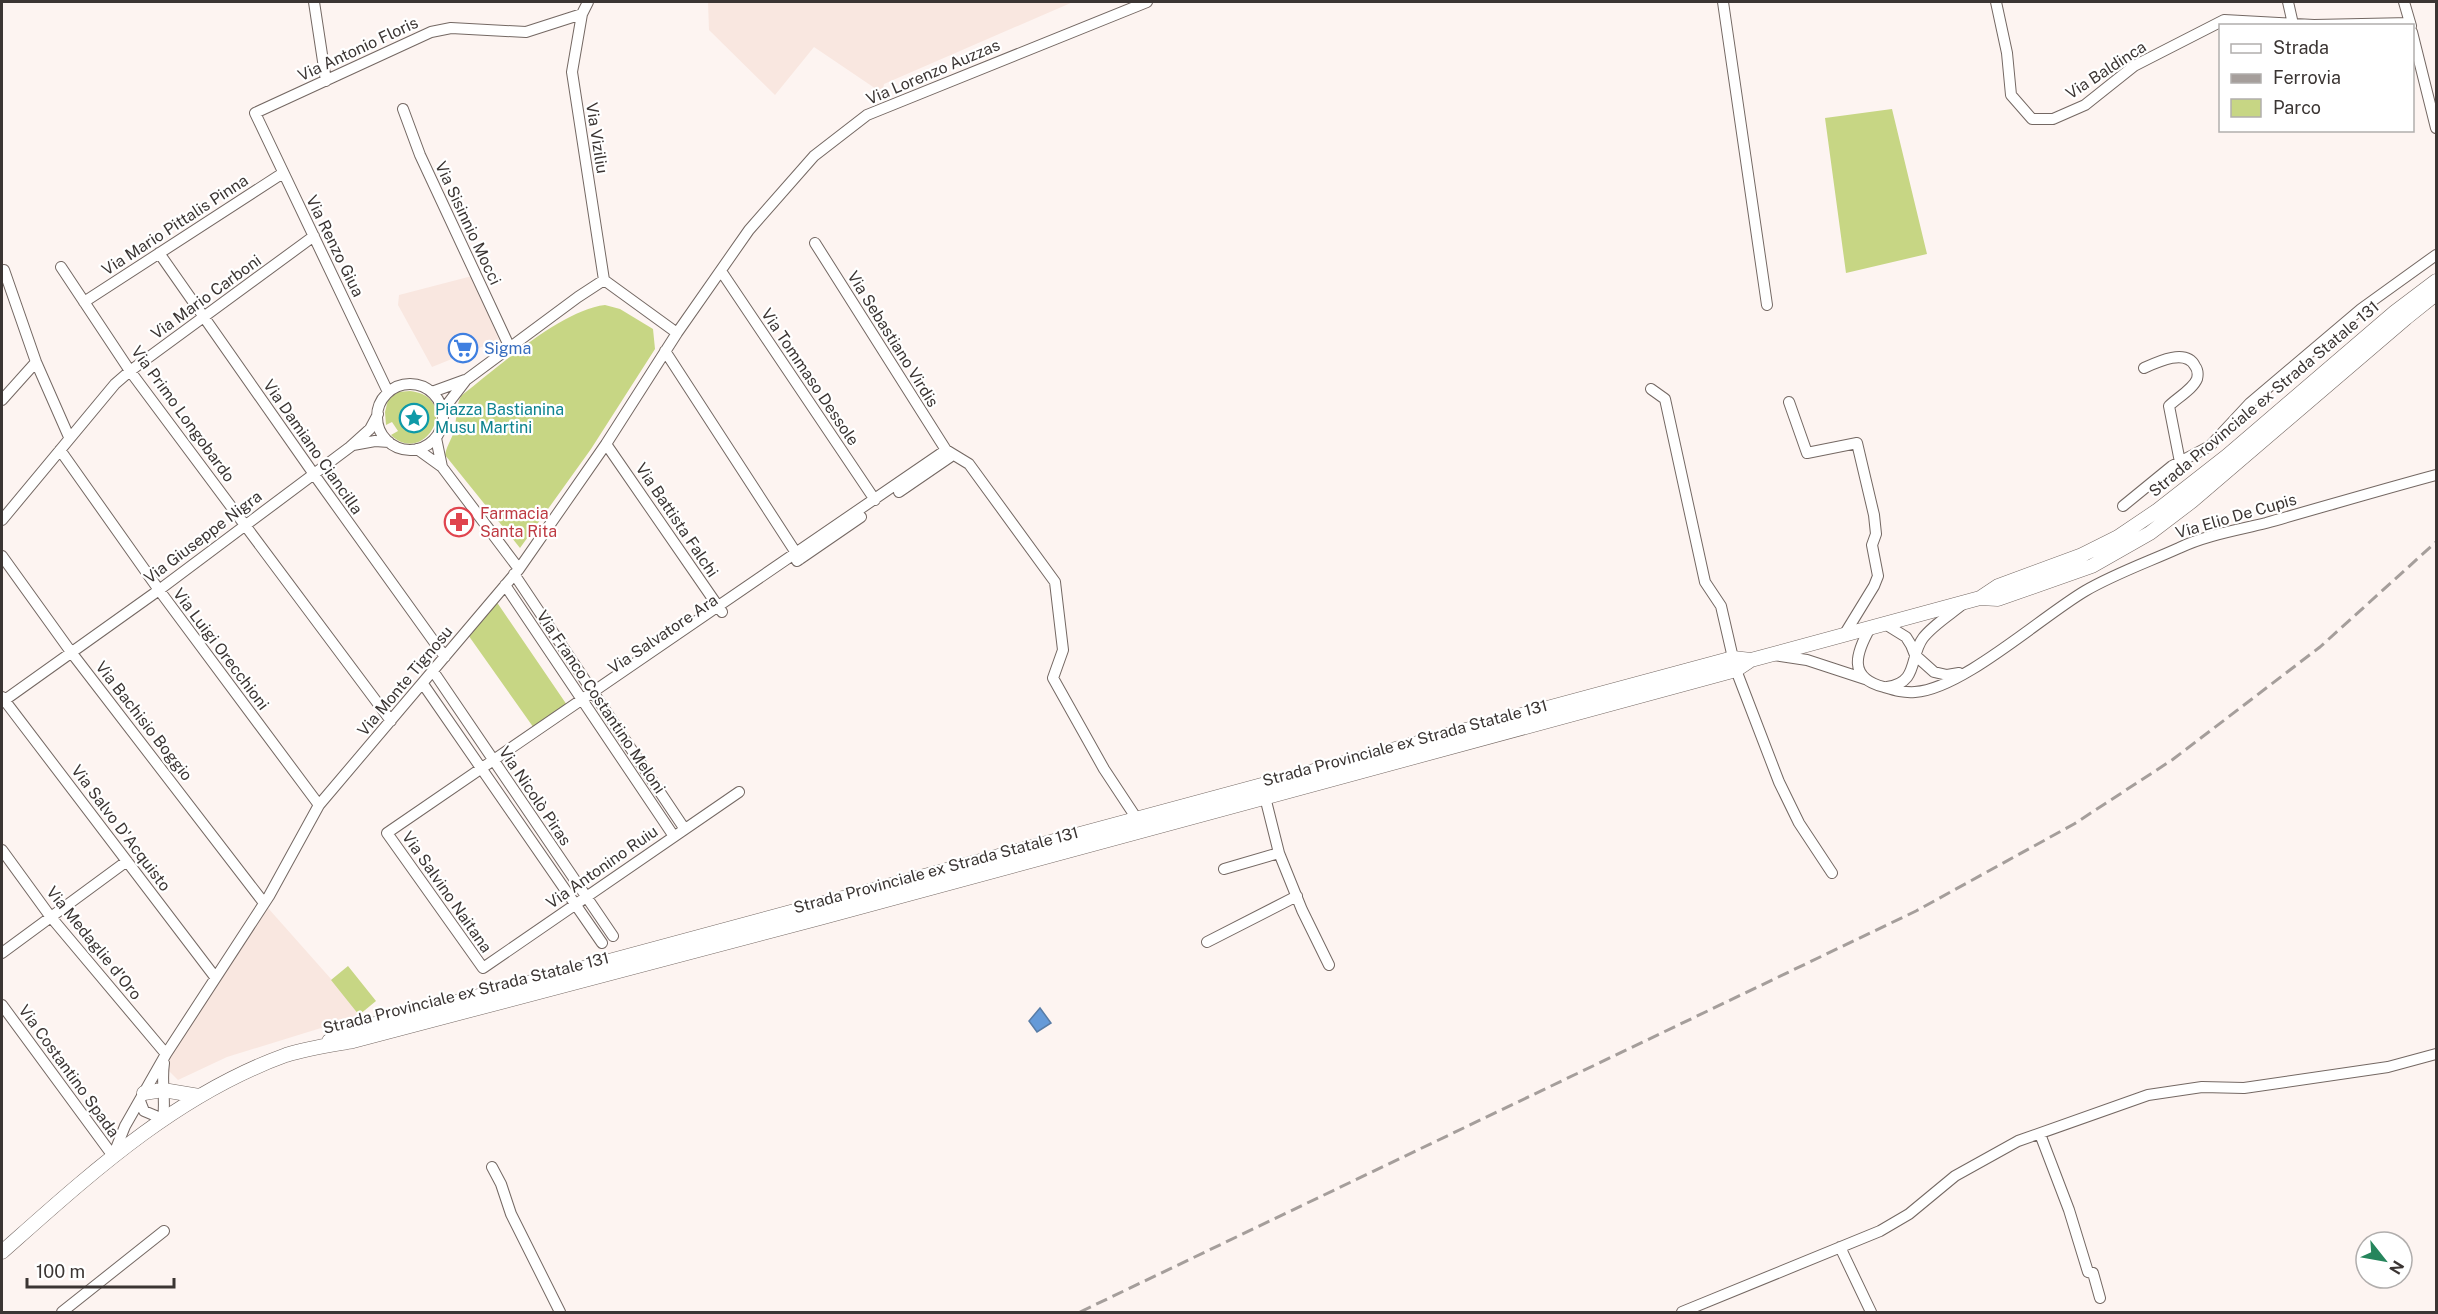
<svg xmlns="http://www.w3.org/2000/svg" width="2438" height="1314" font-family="'Public Sans',sans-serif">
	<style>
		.built { fill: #f9e7e0 }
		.green { fill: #c7d684 }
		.water { fill: #659ad8; stroke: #587ca6; stroke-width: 1.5 }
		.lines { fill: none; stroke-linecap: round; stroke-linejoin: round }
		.minor-casing { stroke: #746863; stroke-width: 12 }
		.major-casing { stroke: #746863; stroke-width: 15 }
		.minor { stroke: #fff; stroke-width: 10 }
		.major { stroke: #fff; stroke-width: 14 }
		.rail { stroke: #a59e9b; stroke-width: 3; stroke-dasharray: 12 6; stroke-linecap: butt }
		.labels { text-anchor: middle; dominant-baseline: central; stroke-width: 4.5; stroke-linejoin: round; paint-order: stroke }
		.street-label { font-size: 16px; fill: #3b3533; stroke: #fff }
		.shop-label { font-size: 16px; fill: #366cbe; stroke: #fff; text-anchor: start }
		.culture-label { font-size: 16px; fill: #0d838f; stroke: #fff; text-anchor: start }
		.health-label { font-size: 16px; fill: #be3a42; stroke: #fff; text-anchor: start }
	</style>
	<rect width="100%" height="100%" fill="#fdf4f1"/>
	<path class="built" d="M708,2h365l-189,82 -2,9 -68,-46 -39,48 -66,-65z
		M472,276l27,64 -67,27 -34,-62 1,-10z
		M268,908l95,107 -136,42 -49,23 -14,-14z"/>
	<path class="green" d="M1892,109l35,145 -81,19 -21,-155z
		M605,305l15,4 33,20 2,20 -64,100 -71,99 -75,-93c2,-11 9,-19 10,-29 2,-11 1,-20 6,-30 36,-28 100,-86 144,-91z
		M410,391c53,6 15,77 -19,44l7,-4 -6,-9 -6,3 -1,-13 3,-12 10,-8z
		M494,598l75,110 -33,23 -70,-99z
		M348,966l28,35 -17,14 -28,-35z"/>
	<path class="water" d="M1040,1008l11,15 -14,9 -8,-11z"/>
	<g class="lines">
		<g class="minor-casing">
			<path id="minor" d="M314,2l12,79
				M588,2l-6,12 -10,58 32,208
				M1723,2l44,303
				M1996,2l11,51 4,42 21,24h21l32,-14 49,-39 90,-46 90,5 96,-2
				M2288,2l5,22
				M2404,2l7,24
				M2412,32l24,96
				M403,109l17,46 90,193
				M815,243l131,207 23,14 86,118 8,68 -10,28 51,91 33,50
				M159,253l159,227 127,177
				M61,267l69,104 261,350
				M4,270l32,92 33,75
				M721,271l154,229
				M604,280l73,53
				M84,302l199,-129
				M665,351l135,208
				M2144,368c13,-6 42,-20 51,-2 3,4 3,9 2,13 -4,10 -20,19 -28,27l11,56
				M377 417a33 33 0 1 1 66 0a33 33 0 1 1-66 0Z
				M1651,389l14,10 40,183 16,24 12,52
				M388,392l-133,-279 176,-81 20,-4 75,4 56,-18
				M432,392l33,-12
				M2,400l34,-38
				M1789,402l18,51 50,-10 17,72 2,19 -4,11 6,31 -4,10 -30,49
				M443,410l23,-30 112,-83 26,-17
				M436,438l6,29
				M606,444l116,168
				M353,445l22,-4 14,1
				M417,449l25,18 77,102
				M60,450l99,140 160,215
				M899,492l54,-37
				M2123,506l49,-40 38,-20 40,-43 111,-94 75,-54
				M2,520l113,-136 15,-13 184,-135
				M2,556l69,96 193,251
				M797,561l64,-44
				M514,574l170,254
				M505,585l168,250
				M1885,624l21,13 5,8 4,10 19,17 13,3 12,-2
				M1870,628c-14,25 -23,50 14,59 10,3 19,6 31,5 47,-3 126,-75 170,-101 29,-17 63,-29 94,-43 27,-13 59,-18 87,-25 57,-16 114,-33 170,-48
				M1774,655l33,5 58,19
				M1736,670l43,112 20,41 33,50
				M433,671l180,265
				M423,684l179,259
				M1887,687c32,-4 22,-30 36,-49 10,-13 28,-24 40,-34
				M2,697l213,280
				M2,702l157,-112 191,-143 20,-18 8,-15
				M739,792l-256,176 -96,-135 559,-383
				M1265,797l14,56 23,57 27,55
				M2,850l48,66 116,138
				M1224,869l55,-16
				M1207,942l90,-46
				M2,953l125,-92
				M2,1005l111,151
				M140,1101l4,10 19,8c3,-19 -2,-37 1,-56
				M2040,1134l29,76 19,62 5,1 7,25
				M113,1156l12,-30 41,-72 103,-158 50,-91 200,-236 87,-125 71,-111 72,-103 65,-74 53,-41 280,-113
				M492,1167l9,17 10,30 49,98
				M1840,1247l31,65
				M62,1312l102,-81
				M1682,1312l198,-81 29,-17 46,-38 63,-35 130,-46 54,-8 42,1 144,-21 48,-13"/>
		</g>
		<g class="major-casing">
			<path id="major" d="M1980,598l18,-12 84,-31 36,-18 40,-27 69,-54 168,-144 41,-31
				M329,1041l20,-10 1384,-373 18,2
				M144,1093l19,-3 36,6
				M2,1252c87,-77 173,-157 284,-197 22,-7 44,-10 67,-14l467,-123 916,-248 15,-10 229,-62 18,1 94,-33 58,-33 42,-32 214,-183 30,-24"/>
		</g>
		<use href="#minor" class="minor"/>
		<use href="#major" class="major"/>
		<path class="rail" d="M1080,1312l836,-401 158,-87 98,-64 148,-113 116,-105"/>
	</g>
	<defs>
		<g id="supermarket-ring" transform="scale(1.5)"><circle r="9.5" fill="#fff" stroke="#3f7fe0" stroke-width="1.5"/><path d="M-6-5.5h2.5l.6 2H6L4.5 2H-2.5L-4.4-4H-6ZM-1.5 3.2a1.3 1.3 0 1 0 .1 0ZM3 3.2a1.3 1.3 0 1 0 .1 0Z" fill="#3f7fe0"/></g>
		<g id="sight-ring" transform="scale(1.5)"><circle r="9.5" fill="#fff" stroke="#0f9aa8" stroke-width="1.5"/><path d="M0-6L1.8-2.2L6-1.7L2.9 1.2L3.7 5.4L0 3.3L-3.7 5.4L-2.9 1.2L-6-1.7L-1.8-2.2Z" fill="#0f9aa8"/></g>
		<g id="pharmacy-ring" transform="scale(1.5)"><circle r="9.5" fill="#fff" stroke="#e0444e" stroke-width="1.5"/><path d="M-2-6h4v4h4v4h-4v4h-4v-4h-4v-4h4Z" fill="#e0444e"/></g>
	</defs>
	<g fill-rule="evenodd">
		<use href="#supermarket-ring" x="463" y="348"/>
		<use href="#sight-ring" x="414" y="418"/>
		<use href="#pharmacy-ring" x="459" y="522"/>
	</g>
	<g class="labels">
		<g class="street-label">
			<text transform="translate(358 49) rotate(-25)">Via Antonio Floris</text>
			<text transform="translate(2106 70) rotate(-33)">Via Baldinca</text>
			<text transform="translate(933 72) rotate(-23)">Via Lorenzo Auzzas</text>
			<text transform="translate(597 138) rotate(81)">Via Viziliu</text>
			<text transform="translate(468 223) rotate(65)">Via Sisinnio Mocci</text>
			<text transform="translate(175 225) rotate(-33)">Via Mario Pittalis Pinna</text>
			<text transform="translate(335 246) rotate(64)">Via Renzo Giua</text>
			<text transform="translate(206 297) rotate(-36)">Via Mario Carboni</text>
			<text transform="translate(893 339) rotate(58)">Via Sebastiano Virdis</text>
			<text transform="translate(810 377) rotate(56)">Via Tommaso Dessole</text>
			<text transform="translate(2264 399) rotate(-40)">Strada Provinciale ex Strada Statale 131</text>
			<text transform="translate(183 414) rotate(54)">Via Primo Longobardo</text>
			<text transform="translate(313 447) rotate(55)">Via Damiano Ciancilla</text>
			<text transform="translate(2236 516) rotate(-16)">Via Elio De Cupis</text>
			<text transform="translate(677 520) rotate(56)">Via Battista Falchi</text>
			<text transform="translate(203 537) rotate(-37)">Via Giuseppe Nigra</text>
			<text transform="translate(663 634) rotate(-34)">Via Salvatore Ara</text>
			<text transform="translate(221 649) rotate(53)">Via Luigi Orecchioni</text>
			<text transform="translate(405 681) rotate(-50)">Via Monte Tignosu</text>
			<text transform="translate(601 702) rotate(56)">Via Franco Costantino Meloni</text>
			<text transform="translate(144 721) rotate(52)">Via Bachisio Boggio</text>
			<text transform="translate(1405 743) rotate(-15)">Strada Provinciale ex Strada Statale 131</text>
			<text transform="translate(535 796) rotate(56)">Via Nicolò Piras</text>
			<text transform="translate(121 828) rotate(53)">Via Salvo D'Acquisto</text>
			<text transform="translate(602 867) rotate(-35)">Via Antonino Ruiu</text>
			<text transform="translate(936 870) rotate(-15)">Strada Provinciale ex Strada Statale 131</text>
			<text transform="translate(447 892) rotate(55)">Via Salvino Naitana</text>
			<text transform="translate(94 943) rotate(51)">Via Medaglie d'Oro</text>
			<text transform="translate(466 993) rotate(-14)">Strada Provinciale ex Strada Statale 131</text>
			<text transform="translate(69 1071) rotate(54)">Via Costantino Spada</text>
		</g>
		<g class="shop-label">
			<text x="484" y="348">Sigma</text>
		</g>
		<g class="culture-label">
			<text x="435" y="409">Piazza Bastianina<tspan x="435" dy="18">Musu Martini</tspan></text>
		</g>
		<g class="health-label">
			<text x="480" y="513">Farmacia<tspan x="480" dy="18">Santa Rita</tspan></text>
		</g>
	</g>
	<rect width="2438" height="1314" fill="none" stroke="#3b3533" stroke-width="6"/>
	<rect x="2219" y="24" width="195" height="108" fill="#ffffff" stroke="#b1aead" stroke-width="1.5"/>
	<rect x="2231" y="44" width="30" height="9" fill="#ffffff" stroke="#b1aead" stroke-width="1.5"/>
	<text x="2273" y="54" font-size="18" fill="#3b3533">Strada</text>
	<rect x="2231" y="74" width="30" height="9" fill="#a59e9b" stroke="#b1aead" stroke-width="1.5"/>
	<text x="2273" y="84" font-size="18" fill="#3b3533">Ferrovia</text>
	<rect x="2231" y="99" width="30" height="18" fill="#c7d684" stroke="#b1aead" stroke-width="1.5"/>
	<text x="2273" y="114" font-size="18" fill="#3b3533">Parco</text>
	<g transform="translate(2384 1260) rotate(121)"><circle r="28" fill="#ffffff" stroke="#b1aead" stroke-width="1.5"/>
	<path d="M0-4.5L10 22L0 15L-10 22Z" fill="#26855c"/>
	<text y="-9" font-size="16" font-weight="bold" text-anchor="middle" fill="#3b3533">N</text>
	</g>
	<path d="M27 1278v9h147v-9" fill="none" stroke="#3b3533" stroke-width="3"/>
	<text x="36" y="1278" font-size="18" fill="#3b3533" stroke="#ffffff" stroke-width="4.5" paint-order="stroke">100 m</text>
</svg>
